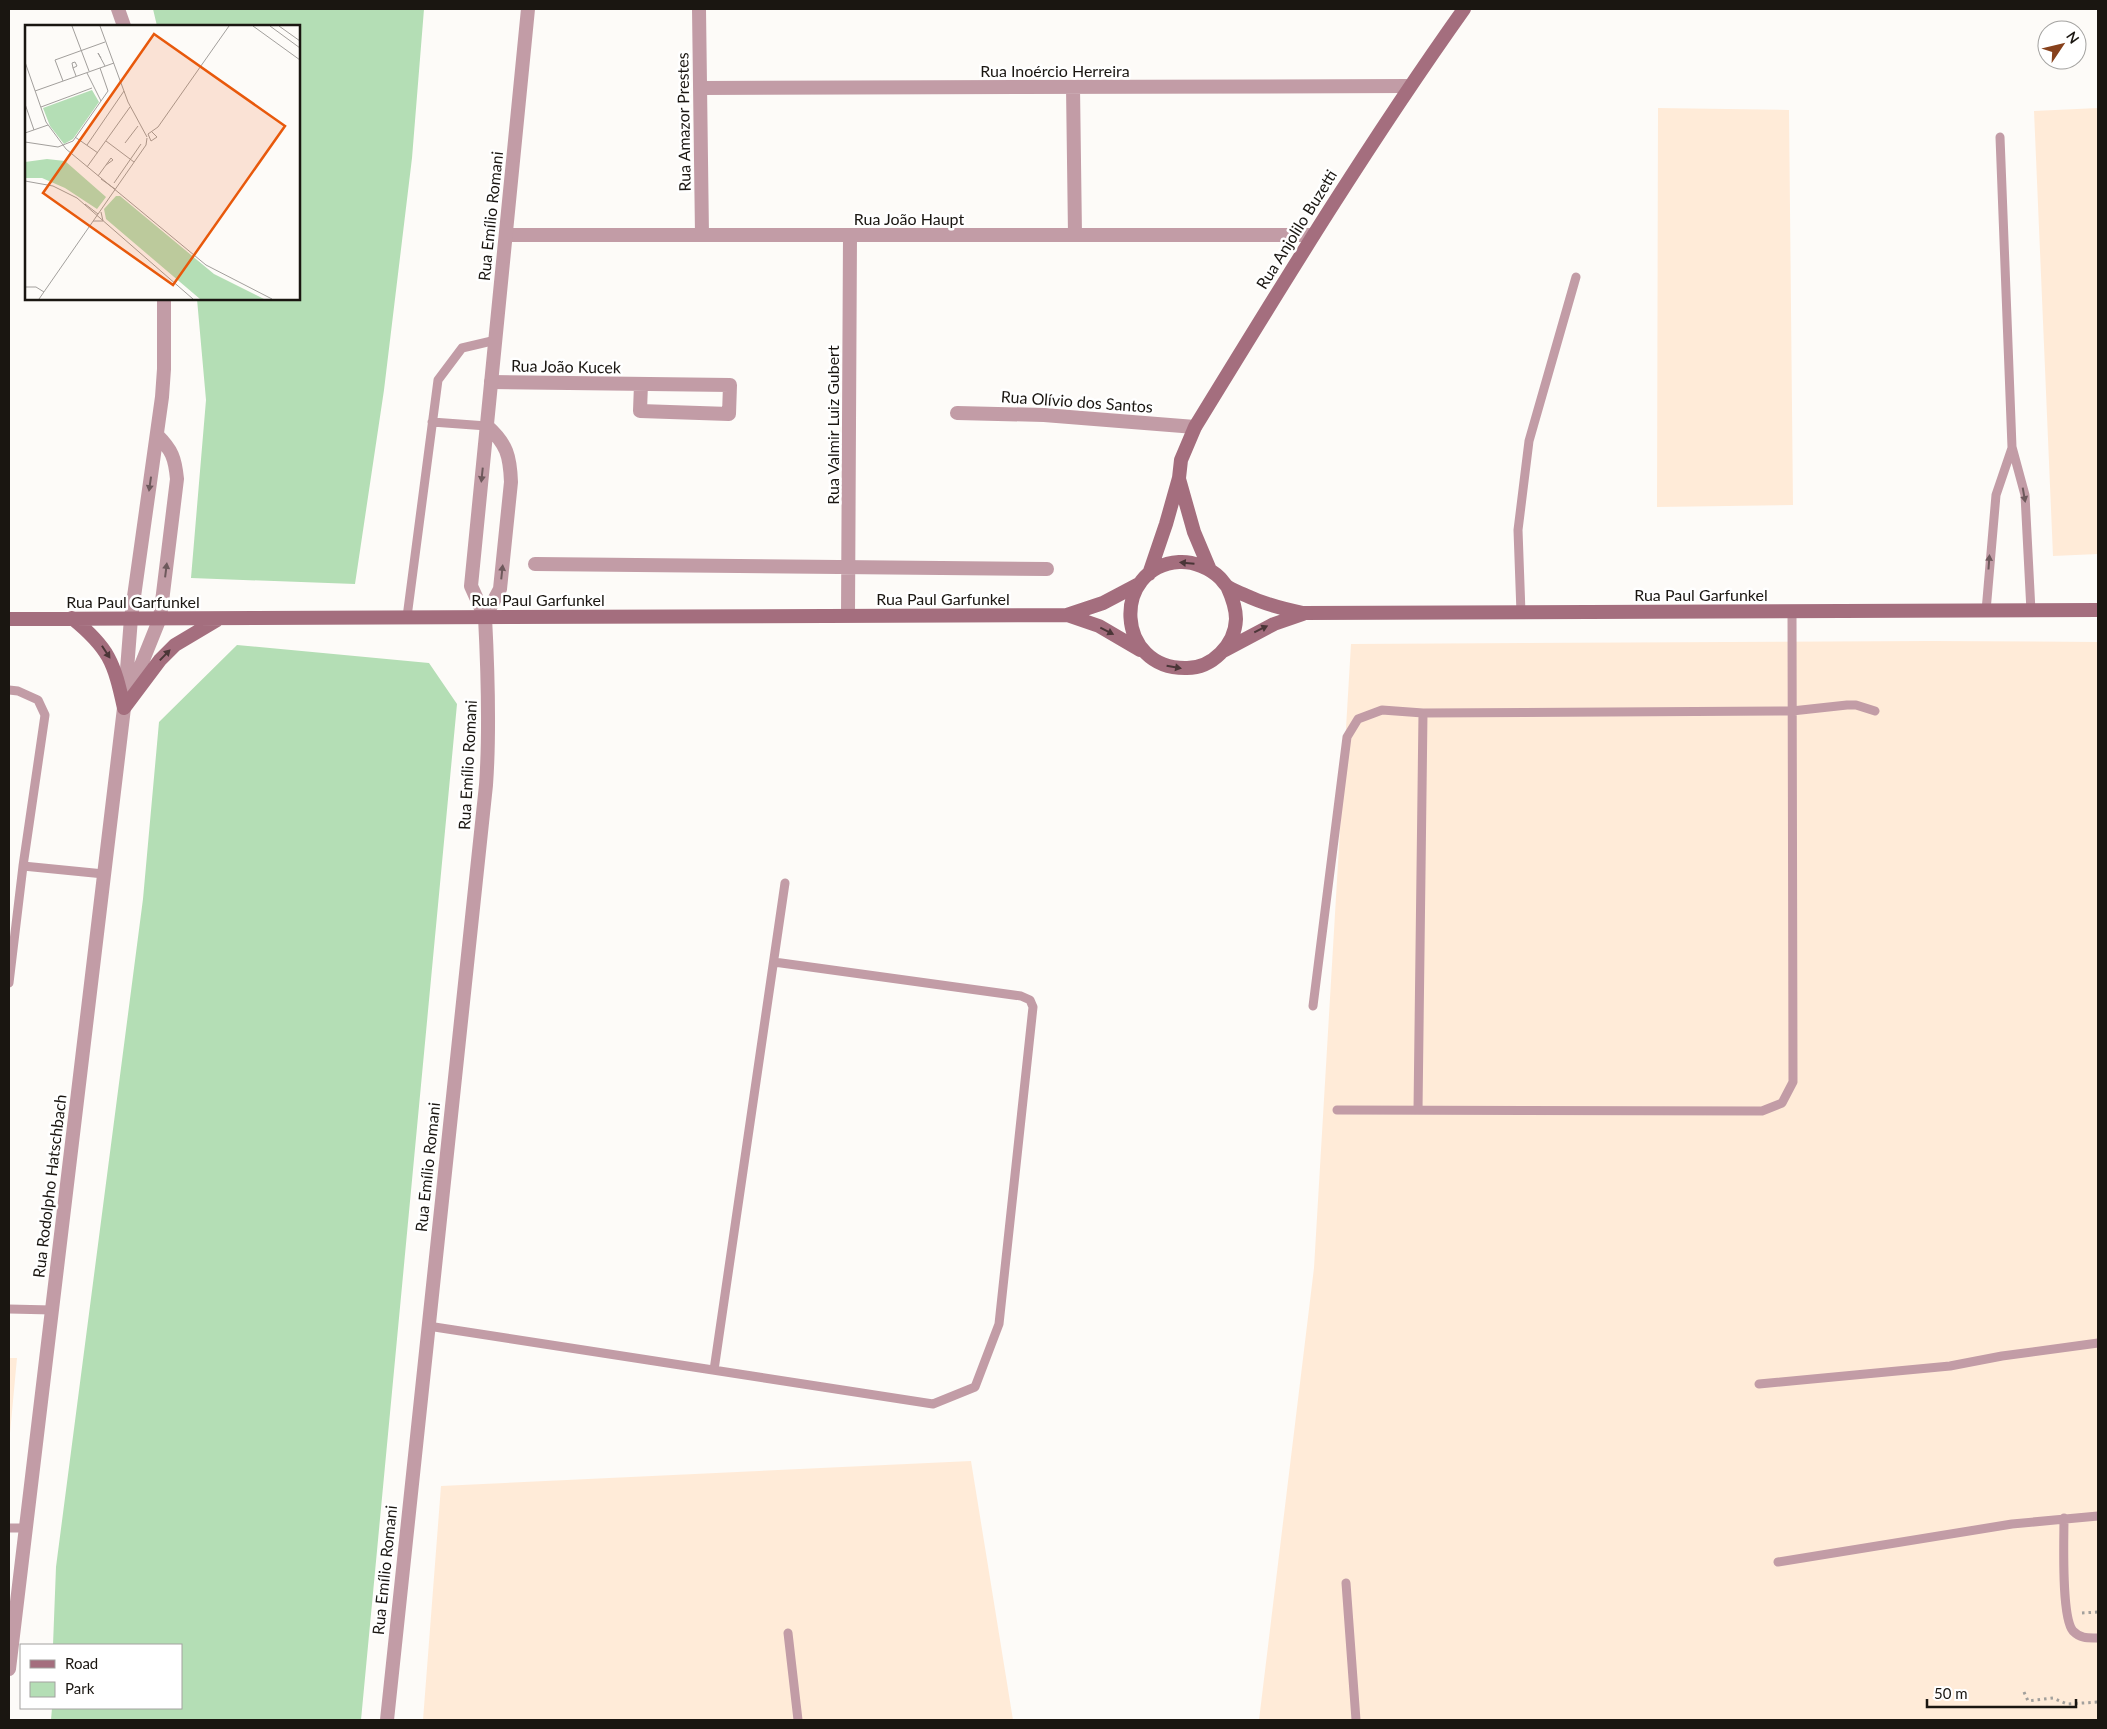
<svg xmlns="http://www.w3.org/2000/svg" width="2107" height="1729" font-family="Lato,sans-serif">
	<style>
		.built { fill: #ffebd8 }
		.green { fill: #b4deb5 }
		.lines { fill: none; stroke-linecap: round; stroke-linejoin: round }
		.path { stroke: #a2a09c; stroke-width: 3; stroke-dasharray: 2.5 4; stroke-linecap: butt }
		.service { stroke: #c29ca6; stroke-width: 9 }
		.minor { stroke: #c29ca6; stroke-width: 14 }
		.tertiary { stroke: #c29ca6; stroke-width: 14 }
		.secondary { stroke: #a46e7e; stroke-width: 14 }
		.oneway { fill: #6e595c }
		.oneway2 { fill: #4a3537 }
		.labels { text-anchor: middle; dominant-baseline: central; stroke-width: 5; stroke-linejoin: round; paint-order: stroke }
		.street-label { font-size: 16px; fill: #1a1611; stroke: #fff }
		.inset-road { fill: none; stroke: #a29f9c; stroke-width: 1 }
		.view { fill: #e8590c; fill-opacity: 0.15; stroke: #e8590c; stroke-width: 2.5 }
		.inset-edge { fill: none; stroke: #1a1611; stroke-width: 2.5 }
	</style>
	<rect width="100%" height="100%" fill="#fdfbf8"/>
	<path class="built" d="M1658,108l131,2 4,395 -136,2z
		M2098,108v446l-45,2 -19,-445z
		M1930,641l168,1v1078h-839l55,-452 37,-624z
		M9,1358h8l-8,86z
		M971,1461l42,259h-590l18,-234z"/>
	<path class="green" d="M153,9h271l-12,149 -28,232 -29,194 -164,-6 15,-178 -9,-101h102v-273h-142z
		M237,645l192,18 28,41 -96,1016h-310l1,-12h129v-63h-128l3,-78 87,-668 16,-177z"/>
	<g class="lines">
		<path class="path" d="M2082,1613l16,-1
			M2024,1692l4,9 25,-3 14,6 31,-2"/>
		<path class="service" d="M2000,137l12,310 13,48 6,116
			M432,422l55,4
			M1986,611l10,-116 16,-47
			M1521,613l-3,-83 11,-89 47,-164
			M407,617l31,-237 24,-32 34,-8
			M9,690l9,1 20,9 7,15 -22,151 -14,117
			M23,866l81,8
			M1313,1006l34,-269 11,-18 24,-9 41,3
			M1337,1110l425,1 20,-8 11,-21 -1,-470
			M1418,1110l5,-397 369,-2 55,-6h9l19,6
			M9,1309l43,1
			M428,1326l505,78 42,-17 24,-63 34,-317 -3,-7 -9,-4 -247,-34
			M714,1370l71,-487
			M1759,1384l191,-18 52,-10 96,-13
			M2064,1518c0,22 -3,99 9,113 8,8 15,7 25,7
			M9,1528h17
			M1778,1562l234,-38 86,-8
			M1346,1583l10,137
			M788,1633l10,87"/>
		<path class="minor" d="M118,9l6,17
			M699,9l3,226
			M1073,87l2,148
			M700,88l709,-2
			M506,235h807
			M491,382l239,3 -1,29 -89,-3 1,-27
			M957,413l87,2 151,12
			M535,564l512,5
			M848,615l2,-380
			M129,695l31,-77 17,-139c-2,-21 -5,-29 -20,-44
			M9,1669l115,-961 7,-90 31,-221 2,-28v-70
			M387,1720l99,-935c4,-56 2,-111 -1,-168"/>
		<path class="tertiary" d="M485,617l-14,-31 57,-577
			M485,617l15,-28 11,-107c-1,-26 -4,-38 -24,-56"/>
		<path class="secondary" d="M1179,479l15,53 16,38
			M1149,574l17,-50 13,-46 2,-18 14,-33c87,-142 173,-283 269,-418
			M1227,586c5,11 9,21 9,33 -1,26 -24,49 -49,49 -72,2 -76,-101 -8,-106 14,-1 31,6 41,16 3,3 5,7 8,9 5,3 12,6 17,8 19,9 38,14 58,18l795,-3
			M1067,615l32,11 41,24
			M72,618c37,30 42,44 52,90
			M9,619l1058,-4 36,-12 36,-19
			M1225,650l49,-26 29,-10
			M124,708l36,-48 15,-15 42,-25"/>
	</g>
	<defs><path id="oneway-solid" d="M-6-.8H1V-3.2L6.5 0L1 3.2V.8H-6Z" transform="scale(1.25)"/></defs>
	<g class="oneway">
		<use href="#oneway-solid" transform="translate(482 475) rotate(96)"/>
		<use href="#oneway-solid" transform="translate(150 484) rotate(98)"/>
		<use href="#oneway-solid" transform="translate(2024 495) rotate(80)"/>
		<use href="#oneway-solid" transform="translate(1989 562) rotate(-86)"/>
		<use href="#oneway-solid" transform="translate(166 570) rotate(-83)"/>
		<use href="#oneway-solid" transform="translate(502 572) rotate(-84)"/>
	</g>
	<g class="oneway2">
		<use href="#oneway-solid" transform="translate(1187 563) rotate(-175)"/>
		<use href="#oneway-solid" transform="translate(1261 629) rotate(-26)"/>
		<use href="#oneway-solid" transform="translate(1107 631) rotate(27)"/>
		<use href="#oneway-solid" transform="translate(106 652) rotate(57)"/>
		<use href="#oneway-solid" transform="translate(165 655) rotate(-46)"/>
		<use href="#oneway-solid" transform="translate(1174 667) rotate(10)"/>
	</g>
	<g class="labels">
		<g class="street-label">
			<text x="1055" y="70">Rua Inoércio Herreira</text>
			<text transform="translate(683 122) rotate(-91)">Rua Amazor Prestes</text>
			<text transform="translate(490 216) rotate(-84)">Rua Emílio Romani</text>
			<text x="909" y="218">Rua João Haupt</text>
			<text transform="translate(1296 229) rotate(-58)">Rua Anjolilo Buzetti</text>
			<text transform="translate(566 366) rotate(1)">Rua João Kucek</text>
			<text transform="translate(1077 401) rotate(4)">Rua Olívio dos Santos</text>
			<text transform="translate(832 425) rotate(-90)">Rua Valmir Luiz Gubert</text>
			<text x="1701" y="594">Rua Paul Garfunkel</text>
			<text x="943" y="598">Rua Paul Garfunkel</text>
			<text x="538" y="599">Rua Paul Garfunkel</text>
			<text x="133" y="601">Rua Paul Garfunkel</text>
			<text transform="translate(467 765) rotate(-87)">Rua Emílio Romani</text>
			<text transform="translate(427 1167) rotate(-84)">Rua Emílio Romani</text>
			<text transform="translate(49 1186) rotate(-83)">Rua Rodolpho Hatschbach</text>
			<text transform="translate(384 1570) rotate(-84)">Rua Emílio Romani</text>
		</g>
	</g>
	<g transform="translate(25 25)">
		<rect width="275" height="275" fill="#fdfbf8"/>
		<path d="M67,65l7,12 -26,37 -9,5 -14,-18 -7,-18zM22,134l18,2 41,36 -9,12 -32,-21 -23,-10h-17v-16zM91,171h4l94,78 50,25h-64l-94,-80 -2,-10z" fill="#b4deb5"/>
		<path class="inset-road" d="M47,1l17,45M75,1l28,76 19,35M228,1l47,34M245,1l30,22M254,1l21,15M76,33l-3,-5 7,13M0,37l21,60 20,27 140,116 66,34M48,43l4,-2 -2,-4 -3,1 1,5 3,8M62,48l14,28M38,56l-8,-21 50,-18M10,66l79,-28M0,79l9,26M16,82l51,-19M127,107l5,5 -6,4 -3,-7 10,-7 71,-101M0,108l23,-8M50,112l23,16M81,116l28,21M0,117l33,5 15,-6 35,-50 -8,-23M100,118l13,-17M62,120l37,-54M62,142l43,-60M73,151l8,-11 5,-7 2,2 -7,5M76,154l14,10M0,156l28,5 24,12 116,101M89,158l27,-39M60,179l13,10M68,196h10l-2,-9M0,262h11l8,5M14,274l107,-154 1,-7"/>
		<path class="view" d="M129,9l131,92 -112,159 -130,-92z"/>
		<rect width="275" height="275" class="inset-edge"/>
	</g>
	<rect width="2107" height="1729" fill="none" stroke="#1a1611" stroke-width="20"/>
	<rect x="20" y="1644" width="162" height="65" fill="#ffffff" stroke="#a3a2a0"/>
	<rect x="30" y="1660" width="25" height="8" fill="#a46e7e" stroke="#a3a2a0"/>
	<text x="65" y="1669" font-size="15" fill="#1a1611">Road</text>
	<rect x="30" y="1682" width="25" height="15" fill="#b4deb5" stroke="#a3a2a0"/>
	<text x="65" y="1694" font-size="15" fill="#1a1611">Park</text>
	<g transform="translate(2062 45) rotate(55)"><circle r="24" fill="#ffffff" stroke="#a3a2a0"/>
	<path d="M0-4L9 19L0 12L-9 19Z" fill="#87411c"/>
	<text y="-8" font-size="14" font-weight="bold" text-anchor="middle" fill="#1a1611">N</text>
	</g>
	<path d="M1927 1699v8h149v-8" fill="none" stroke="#1a1611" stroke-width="2.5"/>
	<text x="1934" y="1699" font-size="15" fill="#1a1611" stroke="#ffffff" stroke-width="4" paint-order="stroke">50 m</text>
</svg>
